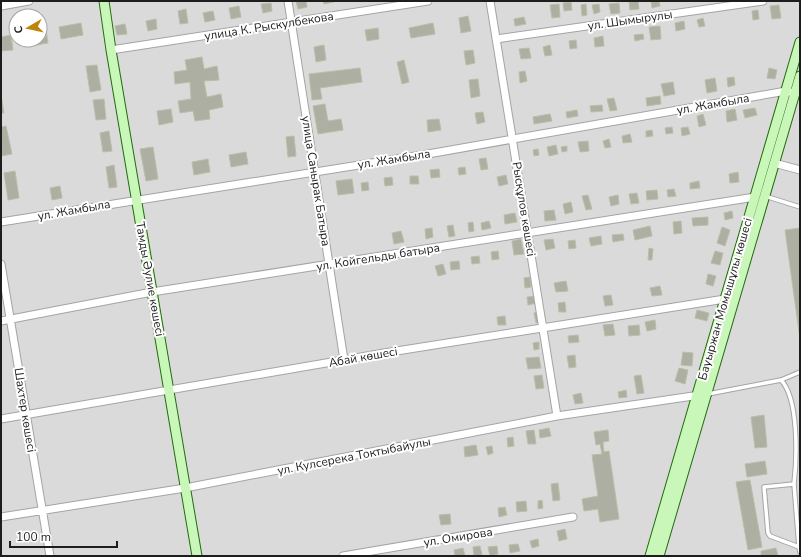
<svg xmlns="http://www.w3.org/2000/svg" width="801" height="557" font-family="'Nunito Sans',sans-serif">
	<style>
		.residential { fill: #dbdada; fill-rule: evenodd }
		.building { fill: #aeafa3; stroke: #bbbea6 }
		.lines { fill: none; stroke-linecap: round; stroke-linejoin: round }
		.lane-casing { stroke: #a4a4a4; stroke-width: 5.5 }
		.street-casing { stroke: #a4a4a4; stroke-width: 9 }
		.secondary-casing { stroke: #206d0b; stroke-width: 11 }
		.lane { stroke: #fff; stroke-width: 3.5 }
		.street { stroke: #fff; stroke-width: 7 }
		.secondary { stroke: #c9f6b9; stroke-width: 9 }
		.labels { text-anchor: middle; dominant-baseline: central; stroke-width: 4; stroke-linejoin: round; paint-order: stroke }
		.street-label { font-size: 12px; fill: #1d1d1d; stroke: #fff }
	</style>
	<rect width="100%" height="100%" fill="#eaede3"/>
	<path class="residential" d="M1,1h799v555h-799zM16,16h24v24h-24z"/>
	<path class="building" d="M296,1h10l1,6 -9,2z
		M323,1h11v1l-10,2z
		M629,1h9l1,8 -9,1z
		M651,1h8l1,5 -8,2z
		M571,2l1,8 -8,1 -1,-8z
		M271,3l1,8 -9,2 -2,-9z
		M619,3l1,10 -9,1 -2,-10z
		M559,4l1,13 -8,1 -2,-13z
		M586,4l1,11 -5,1 -1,-11z
		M599,4l1,8 -6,2 -2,-9z
		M779,5l2,13 -9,1 -2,-13z
		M239,6l2,11 -10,2 -2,-11z
		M186,9l2,14 -8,1 -2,-13z
		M758,10l1,9 -6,1 -1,-9z
		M213,11l2,9 -10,2 -2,-9z
		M468,16l3,15 -10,2 -2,-15z
		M524,17l2,7 -11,2 -1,-7z
		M703,18l2,8 -6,1 -2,-7z
		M156,19l1,10 -9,2 -2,-10z
		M684,21l1,8 -9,2 -1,-8z
		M81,23l2,12 -22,4 -2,-12z
		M433,23l2,11 -24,4 -2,-10z
		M125,24l2,10 -10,1 -2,-9z
		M660,26l1,13 -10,1 -2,-13z
		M378,28l1,11 -12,2 -2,-11z
		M46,30l2,13 -23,4 -1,-7h16v-9z
		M643,34l1,5 -9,2 -1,-6z
		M11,35l2,15 -12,1v-14z
		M603,36l1,10 -9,1 -1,-9z
		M576,40l1,8 -7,1 -1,-8z
		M324,45l2,15 -10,2 -2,-15z
		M550,45l2,10 -7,1 -2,-9z
		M529,48l2,10 -10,1 -2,-10z
		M473,50l2,13 -9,2 -2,-14z
		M202,57l2,12 13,-3 2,14 -15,1 3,16 14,-3 2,13 -14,3 1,9 -15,2 -2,-10 -13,2 -2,-12 13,-2 -1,-17 -15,2 -1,-12 13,-2 -2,-10z
		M404,60l5,22 -7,2 -5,-22z
		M97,65l4,25 -11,2 -4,-26z
		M360,68l2,14 -42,6 2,11 -10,1 -3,-26z
		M769,68l8,2 -2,9 -8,-1z
		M525,71l2,10 -7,2 -1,-11z
		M734,77l1,8 -7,2 -1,-9z
		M715,78l2,13 -10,2 -2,-13z
		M478,79l2,17 -9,2 -2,-18z
		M673,82l2,12 -11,2 -3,-12z
		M1,95l3,18h-3z
		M660,96l1,8 -14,2 -1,-8z
		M614,98l3,12 -7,1 -3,-12z
		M104,99l2,20 -10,1 -3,-20z
		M325,104l3,17 13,-2 2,11 -25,4 -5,-28z
		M602,105l1,6 -12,1 -1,-6z
		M755,108l2,7 -12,3 -2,-8z
		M171,109l2,13 -14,3 -2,-14z
		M735,109l2,11 -10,2 -1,-11z
		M577,110l1,6 -11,2 -1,-6z
		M483,112l2,10 -8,2 -2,-11z
		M550,114l2,7 -18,3 -1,-7z
		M703,114l3,11 -7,2 -2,-11z
		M439,119l2,11 -13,2 -1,-12z
		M6,126l6,28 -11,2v-29z
		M672,127l1,6 -7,1 -1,-6z
		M688,127l2,7 -8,2 -1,-8z
		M652,130l1,6 -7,1v-6z
		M109,131l3,20 -9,1 -3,-19z
		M630,134l2,8 -9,1 -1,-7z
		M294,136l2,20 -8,1 -2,-20z
		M609,139l2,8 -6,1 -2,-7z
		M588,141l1,10 -9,1 -2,-10z
		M556,145l2,9 -9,2 -2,-9z
		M567,146v5l-5,1 -1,-5z
		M153,147l5,32 -12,2 -6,-32z
		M538,149l1,6 -5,1 -1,-6z
		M246,152l2,12 -17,3 -2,-12z
		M486,158l2,11 -7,1 -2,-11z
		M208,159l2,13 -16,3 -2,-13z
		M114,165l3,22 -8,1 -3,-21z
		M465,167l1,7 -7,1 -1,-7z
		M439,169l1,8 -9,1 -1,-8z
		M15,171l4,27 -11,2 -4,-27z
		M738,172l1,10 -9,1 -1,-9z
		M506,175l2,9 -9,2 -2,-9z
		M410,176h8l1,8h-9z
		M392,177l1,8 -8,1 -1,-8z
		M352,179l2,14 -16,2 -2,-14z
		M699,181l1,7 -10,1v-6z
		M368,182l1,8 -7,1 -1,-8z
		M60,186l2,12 -10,2 -2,-12z
		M674,189l2,7 -8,1 -1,-7z
		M657,190l1,9 -11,1 -1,-9z
		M637,193l2,10 -8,1 -2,-10z
		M588,195l4,14 -6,1 -4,-14z
		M618,195l1,9 -8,2 -2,-9z
		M571,202l2,10 -8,2 -2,-10z
		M554,210l2,10 -11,1 -1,-10z
		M732,211l1,7 -8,2 -1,-7z
		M515,213l2,9 -12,2 -1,-9z
		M708,217v8l-15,1 -1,-8z
		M489,221l2,7 -9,2 -1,-7z
		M681,221l1,12 -8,1 -1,-12z
		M473,222l1,9 -5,1 -1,-9z
		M453,225l2,11 -6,1 -2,-11z
		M650,226l2,10 -17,4 -2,-10z
		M722,227l8,3 -5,16 -8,-3z
		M432,228l1,9 -7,2 -1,-10z
		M800,228v111l-15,-109z
		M401,231l3,11 -10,2 -2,-11z
		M623,234l1,6 -11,2 -1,-7z
		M601,236l1,8 -11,2 -2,-8z
		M521,239l3,15 -10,1 -2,-14z
		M553,239l2,9 -9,2 -2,-10z
		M575,240l1,8 -7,1 -1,-8z
		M649,248l4,1 -1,11h-4z
		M498,251l1,8 -7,1 -1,-8z
		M715,251l8,2 -3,12 -9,-2z
		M479,256l1,7 -8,1 -1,-7z
		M459,261l1,8 -9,1 -1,-8z
		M443,264l3,10 -8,2 -3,-10z
		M708,274l8,2 -3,10 -7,-2z
		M530,277l1,10 -6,1 -1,-10z
		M566,281l2,10 -12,1 -2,-9z
		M660,286l2,9 -10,1 -2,-8z
		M611,295l2,10 -8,1 -2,-10z
		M536,296l1,7 -9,2 -1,-8z
		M565,302l1,10h-7l-1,-9z
		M697,310l12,3 -2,8 -12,-3z
		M538,312l1,10 -3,1 -2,-10z
		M505,316l1,9h-8l-1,-8z
		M655,320l1,9 -9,2 -2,-9z
		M613,324l2,11 -10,1 -2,-11z
		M639,325l1,10 -11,1 -1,-10z
		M578,335l1,7 -10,1 -1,-7z
		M539,342v7l-5,1 -1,-7z
		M683,352l10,1 -1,13 -11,-1z
		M575,355l1,12 -7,1 -2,-12z
		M539,357l2,11 -13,1 -2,-11z
		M679,368l9,2 -3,14 -10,-3z
		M542,375l2,13 -8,1 -2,-13z
		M641,375l3,18 -7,1 -3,-18z
		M626,390l1,7 -8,1 -1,-6z
		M581,393l2,10 -8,1 -2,-9z
		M764,415l3,32 -12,1 -4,-31z
		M549,428l2,8 -11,2 -1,-8z
		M534,430l2,14h-8l-2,-13z
		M608,430l1,11 -6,1 1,10 5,-1 10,68 -19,3 -2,-13 -14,2 -2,-12 16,-3 -6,-41 10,-1 -2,-10 -4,1 -2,-13z
		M513,437l1,9 -6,1 -1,-9z
		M476,445l2,10 -13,2 -1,-10z
		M492,446l1,7 -5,2 -2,-8z
		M765,461l2,13 -20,3 -2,-13z
		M750,480l12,67 -14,3 -12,-68z
		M558,483l2,17 -7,1 -2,-17z
		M542,500l1,8 -5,1v-8z
		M526,501l1,10 -10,1 -1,-10z
		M505,507l2,8 -8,2 -1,-9z
		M450,514l1,10 -10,1 -2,-10z
		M565,529l2,10 -8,2 -2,-10z
		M538,539l1,7 -7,2 -2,-7z
		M518,544l2,7 -10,2 -1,-8z
		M480,546l2,9 -8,1 -1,-9z
		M497,546l1,8 -8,2 -2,-9z
		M463,548l2,8h-10l-1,-6z
		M776,548l2,8h-17v-5z"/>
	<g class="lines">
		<g class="lane-casing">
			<path id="lane" d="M765,196l35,11
				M781,380c18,19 16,78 13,104l-30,3 4,46 2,3 29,11 1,5
				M708,394l73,-14 19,-8
				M794,484l5,63"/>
		</g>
		<g class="street-casing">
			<path id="street" d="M288,1l56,359
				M490,1l67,415
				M1,6l28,-5
				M496,39l267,-38
				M111,50l317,-49
				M774,163l26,7
				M1,222l427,-68 358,-63 4,1
				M1,264l49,292
				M1,321l151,-29 603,-95
				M1,419l383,-66 341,-54
				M1,517l184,-29 372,-72 143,-21
				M343,556l230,-39"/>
		</g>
		<g class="secondary-casing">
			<path id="secondary" d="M104,1l7,49 86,506
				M650,556l150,-514
				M659,556l141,-480"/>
		</g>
		<use href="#lane" class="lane"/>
		<use href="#street" class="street"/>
		<use href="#secondary" class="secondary"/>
	</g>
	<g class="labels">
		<g class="street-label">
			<text transform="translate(630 20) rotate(-8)">ул. Шымырулы</text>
			<text transform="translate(269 26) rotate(-9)">улица К. Рыскулбекова</text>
			<text transform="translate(713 104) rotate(-10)">ул. Жамбыла</text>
			<text transform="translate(394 159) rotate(-9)">ул. Жамбыла</text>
			<text transform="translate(316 181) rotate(81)">улица Санырак Батыра</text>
			<text transform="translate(524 209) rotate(81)">Рысқұлов көшесі</text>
			<text transform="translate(74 210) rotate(-10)">ул. Жамбыла</text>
			<text transform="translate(378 257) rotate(-9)">ул. Койгельды батыра</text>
			<text transform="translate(150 279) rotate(80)">Тамды Әулие көшесі</text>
			<text transform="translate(725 299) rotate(-74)">Бауыржан Момышұлы көшесі</text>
			<text transform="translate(363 357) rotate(-10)">Абай көшесі</text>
			<text transform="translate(25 410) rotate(81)">Шахтер көшесі</text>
			<text transform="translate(354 456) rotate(-11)">ул. Кулсерека Токтыбайулы</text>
			<text transform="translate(458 537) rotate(-9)">ул. Омирова</text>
		</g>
	</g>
	<rect width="801" height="557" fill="none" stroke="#1d1d1d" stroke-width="4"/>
	<g transform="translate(28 28) rotate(261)"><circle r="19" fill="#ffffff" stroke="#a5a5a5"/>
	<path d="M0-3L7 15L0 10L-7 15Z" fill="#be850b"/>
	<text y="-6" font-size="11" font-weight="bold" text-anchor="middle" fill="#1d1d1d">С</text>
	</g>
	<path d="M10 541v6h107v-6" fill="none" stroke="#1d1d1d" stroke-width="2"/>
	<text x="16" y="541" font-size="12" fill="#1d1d1d" stroke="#ffffff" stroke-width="3" paint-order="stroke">100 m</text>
</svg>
